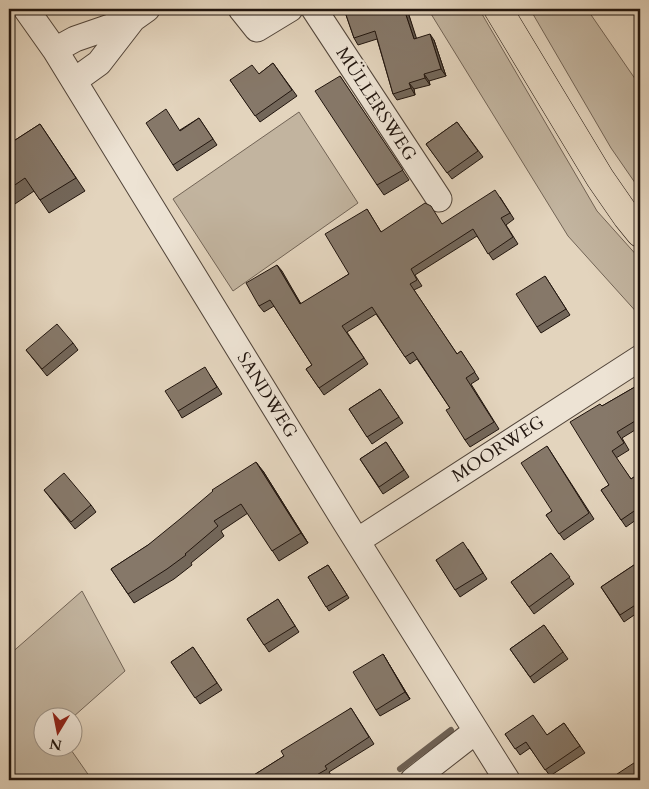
<svg xmlns="http://www.w3.org/2000/svg" width="649" height="789" font-family="Cardo,serif">
	<style>
		.green { fill: #c2b49f; stroke: #726456 }
		.lines { fill: none; stroke-linecap: round; stroke-linejoin: round }
		.stream { stroke: #6e6154; stroke-width: 6 }
		.minor-casing { stroke: #52453a; stroke-width: 27 }
		.highway-casing { stroke: #21150e; stroke-width: 29 }
		.minor { stroke: #ede3d4; stroke-width: 25 }
		.highway { stroke: #e3d4bd; stroke-width: 28 }
		.wall { fill: #73675a; stroke: #21150e }
		.shaded-wall { fill: #5e544a; stroke: #21150e }
		.building { fill: #867869; stroke: #21150e }
		.labels { text-anchor: middle; dominant-baseline: central; stroke-width: 4.5; stroke-linejoin: round; paint-order: stroke }
		.street-label { font-size: 18px; fill: #21150e; stroke: #ede3d4 }
	</style>
	<rect width="100%" height="100%" fill="#e3d4bd"/>
	<filter id="stains"><feTurbulence type="fractalNoise" baseFrequency=".004" numOctaves="4"/><feColorMatrix values="0 0 0 0 .2 0 0 0 0 .09 0 0 0 0 .02 0 0 0 .5 -.17"/></filter>
	<radialGradient id="worn" r=".72"><stop offset=".6" stop-color="#630" stop-opacity="0"/><stop offset="1" stop-color="#630" stop-opacity=".3"/></radialGradient>
	<path class="green" d="M428,9h51l118,202 43,48v57l-72,-80z
		M530,9h57l53,77v104l-29,-42z
		M299,112l59,91 -125,88 -60,-92z
		M82,591l43,80 -52,46 -31,-1v30l27,1 23,33h-83v-125z"/>
	<g class="lines">
		<path class="stream" d="M400,769l51,-39
			M385,780l3,-2"/>
		<g class="minor-casing">
			<path id="minor" d="M26,9l29,41 290,472 162,258
				M241,9l16,20 33,-20
				M314,9l125,190
				M55,50l20,-11 58,-20 14,-10
				M74,81l25,-18 34,-44
				M357,541l283,-183
				M413,780l63,-49"/>
		</g>
		<g class="highway-casing">
			<path id="highway" d="M498,9l102,169 27,39 13,16"/>
		</g>
		<use href="#minor" class="minor"/>
		<use href="#highway" class="highway"/>
	</g>
	<path class="wall" d="M344,9h63l9,30 18,1 12,36 -17,5 1,4 -16,4 1,6 -18,5 -4,-6 -16,-55 -19,6 -4,-7z
		M273,63l24,33 -37,26 -30,-42 29,-6z
		M340,76l69,104 -25,15 -7,-10z
		M199,118l18,27 -40,26 -4,-6 7,-35z
		M457,122l26,35 -31,22 -26,-35z
		M40,124l45,67 -36,22 -15,-22 -25,17v-64z
		M500,197l14,22 -8,6 12,19 -25,16 -16,-24 -62,39 7,11 -8,4 43,64 4,-3 18,28 -8,5 28,45 -29,18 -5,-7 -15,-32 -33,-49 -7,5 -34,-50 -29,18 21,32 -44,31 -18,-26 6,-4 -38,-59 -10,6 -5,-6 18,-41 24,39 48,-30 18,-65 14,23 62,-8z
		M545,276l25,39 -29,18 -4,-6z
		M73,343l5,7 -31,26 -21,-26z
		M209,374l13,20 -40,24 -4,-7z
		M640,384v43l-18,11 7,12 -13,8 15,21 9,-6v44l-14,10 -25,-37 8,-5 -7,-79z
		M380,389l23,34 -31,21 -23,-35z
		M386,442l23,35 -26,17 -23,-35z
		M547,446l47,73 -30,21 -18,-25 6,-4z
		M263,471l45,72 -29,18 -31,-48 -27,18 3,5 -33,27 1,2 -18,14 -40,24 -23,-34z
		M44,490l47,15 5,7 -21,17z
		M468,549l19,30 -27,18 -24,-37z
		M551,553l23,31 -40,30 -23,-32z
		M640,561v50l-16,11 -23,-35z
		M328,565l21,33 -20,13 -21,-34z
		M278,599l21,33 -30,20 -22,-33z
		M544,625l24,34 -34,24 -24,-34z
		M193,647l29,43 -22,14 -29,-42z
		M383,654l27,45 -30,17 -4,-6z
		M351,708l23,36 -45,28 2,3 -8,5h-77l38,-24z
		M564,723l21,30 -35,23 -20,-28 -10,7 -15,-21 42,1z"/>
	<path class="shaded-wall" d="M404,9h3l12,37 -5,-7z
		M430,34l4,6 12,36 -5,-7z
		M424,74l5,7 1,4 -5,-7z
		M409,83l5,6 1,6 -4,-7z
		M277,265l5,6 23,40 -5,-7z
		M256,462l7,9 45,72 -7,-10z
		M383,654l4,7 23,38 -5,-7z"/>
	<path class="building" d="M344,9h60l10,30 16,-5 11,35 -17,5 1,4 -16,5 2,5 -18,6 -18,-63 -21,7z
		M273,63l19,27 -37,26 -25,-36 22,-15 7,9z
		M340,76l63,94 -26,15 -62,-94z
		M166,109l14,22 19,-13 14,21 -40,26 -27,-42z
		M457,122l21,29 -31,22 -21,-29z
		M40,124l36,54 -36,22 -15,-22 -16,11v-45z
		M495,190l15,23 -9,5 12,19 -25,17 -15,-25 -62,40 6,11 -7,4 47,70 4,-3 14,21 -9,6 28,44 -29,18 -19,-30 4,-2 -37,-56 -8,5 -33,-50 -30,19 22,32 -45,30 -13,-19 6,-4 -42,-65 -11,6 -13,-23 31,-18 23,39 49,-30 -24,-40 42,-25 14,23 44,-29 6,3 11,18z
		M545,276l21,33 -29,18 -21,-33z
		M57,324l16,19 -31,26 -16,-19z
		M205,367l12,20 -39,24 -13,-20z
		M640,384v34l-23,14 7,11 -12,8 19,28 9,-6v34l-19,13 -20,-30 8,-5 -39,-63 30,-18 2,2z
		M380,389l19,28 -32,20 -18,-28z
		M386,442l18,28 -25,17 -19,-28z
		M547,446l42,67 -30,21 -13,-19 6,-4 -31,-48z
		M256,462l45,71 -29,18 -31,-47 -27,17 4,5 -33,28 1,1 -19,14 -39,25 -17,-25 37,-24 32,-26 33,-28 -1,-1z
		M64,473l27,32 -20,17 -27,-32z
		M463,542l20,31 -28,17 -19,-30z
		M551,553l19,24 -41,30 -18,-25z
		M640,561v41l-20,13 -19,-28z
		M328,565l19,30 -21,12 -18,-30z
		M278,599l17,27 -31,19 -17,-26z
		M544,625l19,27 -33,25 -20,-28z
		M193,647l24,36 -22,15 -24,-36z
		M383,654l22,38 -29,18 -23,-38z
		M351,708l18,29 -44,29 2,3 -19,11h-62l38,-24 -3,-5z
		M533,715l14,20 17,-12 16,23 -35,24 -19,-28 -11,7 -10,-15z
		M640,759v21h-32z"/>
	<g class="labels">
		<g class="street-label">
			<text transform="translate(376 104) rotate(57)">MÜLLERSWEG</text>
			<text transform="translate(267 395) rotate(58)">SANDWEG</text>
			<text transform="translate(498 449) rotate(-33)">MOORWEG</text>
		</g>
	</g>
	<rect width="649" height="789" fill="none" stroke="#e3d4bd" stroke-width="30"/>
	<rect x="10" y="10" width="629" height="769" fill="none" stroke="#21150e" stroke-width="2.5"/>
	<rect x="15" y="15" width="619" height="759" fill="none" stroke="#21150e"/>
	<g transform="translate(58 732) rotate(190)"><circle r="24" fill="#ede3d4" stroke="#9b9185"/>
	<path d="M0-4L9 19L0 12L-9 19Z" fill="#8f2418"/>
	<text y="-8" font-size="14" font-weight="bold" text-anchor="middle" fill="#21150e">N</text>
	</g>
	<rect width="100%" height="100%" filter="url(#stains)"/>
	<rect width="100%" height="100%" fill="url(#worn)"/>
</svg>
